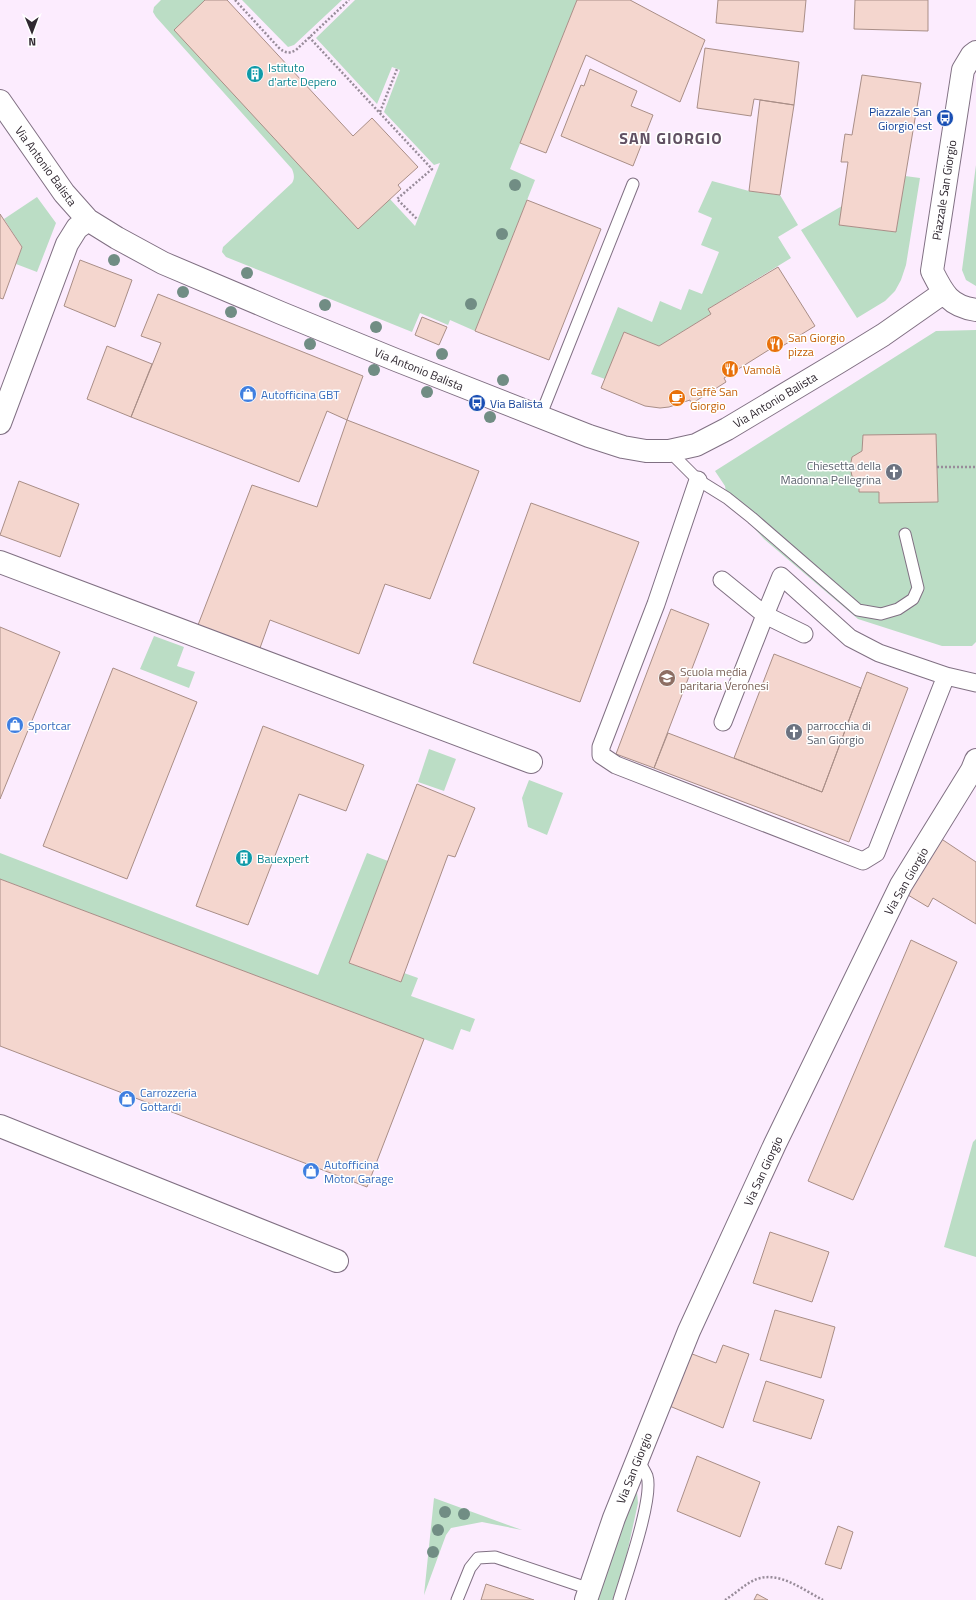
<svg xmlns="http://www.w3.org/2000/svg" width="976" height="1600" font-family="'Titillium Web',sans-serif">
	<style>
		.green { fill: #bbddc5 }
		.building { fill: #f4d6ce; stroke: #a98e87 }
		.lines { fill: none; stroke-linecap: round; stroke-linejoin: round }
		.service-casing { stroke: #807083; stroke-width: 13 }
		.pedestrian-casing { stroke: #807083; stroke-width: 19 }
		.minor-casing { stroke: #807083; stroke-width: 24 }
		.path { stroke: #988c9a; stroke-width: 2.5; stroke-dasharray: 2 2; stroke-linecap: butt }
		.service { stroke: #fff; stroke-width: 11 }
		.pedestrian { stroke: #fff; stroke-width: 17 }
		.minor { stroke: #fff; stroke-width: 22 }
		.tree { fill: #718d84 }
		.labels { text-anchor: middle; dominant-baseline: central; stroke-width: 3; stroke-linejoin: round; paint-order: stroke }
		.culture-label { font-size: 12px; fill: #0d838f; stroke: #fff; text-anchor: start }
		.transit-label { font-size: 12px; fill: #164399; stroke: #fff; text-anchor: end }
		.street-label { font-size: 12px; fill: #302831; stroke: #fff }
		.food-label { font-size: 12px; fill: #c56008; stroke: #fff; text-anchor: start }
		.shop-label { font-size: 12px; fill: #366cbe; stroke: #fff; text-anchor: start }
		.worship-label { font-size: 12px; fill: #5b616d; stroke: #fff; text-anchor: end }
		.education-label { font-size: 12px; fill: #785e54; stroke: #fff; text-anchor: start }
		.district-label { font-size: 16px; font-weight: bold; letter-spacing: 1px; fill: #615163; stroke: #fff }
	</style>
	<rect width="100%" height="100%" fill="#fcecfe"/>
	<path class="green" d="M161,0h44l210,226 25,-63 -6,2 -50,-53 16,-42 -8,-3 -15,37 -61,-66 39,-38h222l-67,169 25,11 -60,151 -25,-11 -2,5 -28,-12 -8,19 -186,-75 -4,-5 1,-5 69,-64c3,-5 2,-9 0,-14l-136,-152 -3,-5 1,-5z
		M242,0h100l-48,45 -6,2z
		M976,165v121l-10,-6 -4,-10z
		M905,176l15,2 -14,87 -5,15 -6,11 -10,10 -28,17 -56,-88 41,-24 -3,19 57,7z
		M712,181l37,10 31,4 18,30 -20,12 13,21 -83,51 3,5 -52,32 -35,-14 -19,47 -14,-5 27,-67 34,15 8,-21 21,9 8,-21 13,5 17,-42 -18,-7 11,-27 -14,-6z
		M37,197l19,26 -19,49 -21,-8 6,-17 -18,-28z
		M976,330v312l-4,4h-30l-84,-27 -94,-80 -37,-41 -2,-12 -10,-15 221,-140z
		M154,636l30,11 -7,19 18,6 -6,16 -49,-19z
		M429,749l27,10 -12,32 -26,-9z
		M529,780l34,13 -16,42 -19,-8 -6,-29z
		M0,853l318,122 49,-122 21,8 -39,102 51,19 4,-9 14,5 -7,18 64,23 -5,13 -9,-3 -8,21 -453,-171z
		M976,1139v118l-32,-10 29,-105z
		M635,1487l2,5 1,11 -12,55 -13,42h-19z
		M434,1498l88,32 -40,-8 -31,6 -5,7 -22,60z"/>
	<path class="building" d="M205,0h22l126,136 19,-18 46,49 -20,18 3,4 -43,40 -184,-199z
		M577,0h53l75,40 -25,62 -94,-47 -40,98 -26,-10z
		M718,0h88l-3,32 -87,-9z
		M855,0h73v31l-74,-2z
		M705,48l94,14 -5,43 -40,-6 -3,17 -54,-8z
		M590,69l47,22 -6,15 22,9 -20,51 -72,-30 20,-51 3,1z
		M862,75l59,8 -25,149 -57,-7 9,-63h-7l4,-28 7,1z
		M760,100l34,5 -14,90 -31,-4z
		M527,200l74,29 -52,131 -74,-29z
		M0,214l22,33 -19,52 -3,-1z
		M80,260l52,20 -17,47 -51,-21z
		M778,267l37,59 -39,24 -1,-4 -51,32 2,4 -35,22 -1,-4 -21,7 -9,1 -15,-2 -44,-18 23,-56 35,14 52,-32 -3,-5z
		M158,294l205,82 -16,44 -20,-9 -28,71 -168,-65 30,-74 -20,-7z
		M422,317l25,10 -8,18 -24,-10z
		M107,346l45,18 -21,53 -44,-18z
		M347,420l132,51 -49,128 -45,-15 -26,70 -89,-34 -10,28 -62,-23 54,-140 65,22z
		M936,434l2,68 -59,1v-11h-20v-11l-7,-5 -2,-9 2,-10 10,-6 1,-16z
		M19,481l60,23 -19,53 -60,-22z
		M531,503l108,39 -59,160 -107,-39z
		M671,609l38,15 -55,144 -38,-14z
		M0,627l60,25 -60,147z
		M774,654l87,34 -39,104 -88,-34z
		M113,668l84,34 -70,177 -84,-33z
		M867,672l41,16 -59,154 -195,-74 14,-35 154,59z
		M263,726l101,39 -18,46 -47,-17 -51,131 -52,-19z
		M417,784l58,24 -20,49 -7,-2 -47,127 -52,-19z
		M940,838l36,24v62l-43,-26 -5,9 -25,-15z
		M0,879l424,160 -57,148 -367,-141z
		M911,940l46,22 -104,238 -45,-19z
		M770,1232l59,20 -17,50 -59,-19z
		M775,1310l60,17 -14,51 -61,-18z
		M723,1345l26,9 -26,74 -56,-23 20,-53 29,11z
		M766,1381l58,19 -13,39 -58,-18z
		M697,1456l63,26 -20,55 -63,-26z
		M838,1526l15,6 -12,37 -16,-5z
		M486,1584l48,16h-53z
		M757,1594l11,6h-14z"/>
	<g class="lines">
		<g class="service-casing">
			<path id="service" d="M540,417l93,-233
				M669,451l29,29 29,18 25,20 106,92 23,4 17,-5 15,-10 5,-11 -13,-54
				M457,1600l13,-32 8,-10 17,-1 95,32
				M619,1600c7,-24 35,-103 28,-124 -2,-5 -6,-11 -9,-16"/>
		</g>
		<g class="pedestrian-casing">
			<path id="pedestrian" d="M698,480l-42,124 -55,143v8l15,10 247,96 13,-8 70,-177
				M722,580l43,35 39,19
				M723,722l42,-107 16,-39 69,62 29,15 67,23 30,7"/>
		</g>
		<g class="minor-casing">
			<path id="minor" d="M976,52l-4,3 -9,15 -31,201c11,22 17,35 44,39
				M0,101l64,92 24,27 29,18 46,25 118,50 115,47 193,76 34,11 23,4h23l27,-6 31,-16 112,-67 44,-27 60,-42
				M0,423l67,-179 10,-16 11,-8
				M0,562l531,200
				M0,1126l337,135
				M586,1600l28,-82 75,-187 86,-187 126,-259 71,-115 4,-10"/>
		</g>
		<path class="path" d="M235,0l44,48c6,5 10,6 17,2l53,-50
			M309,37l123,132 -35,30 20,20
			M380,112l17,-43
			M937,467h39
			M725,1600c10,-6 21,-17 32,-21 23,-8 46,11 66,21"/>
		<use href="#service" class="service"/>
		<use href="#pedestrian" class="pedestrian"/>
		<use href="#minor" class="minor"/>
	</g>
	<g class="tree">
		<circle cx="515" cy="185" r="6"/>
		<circle cx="502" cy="234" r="6"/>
		<circle cx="114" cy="260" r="6"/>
		<circle cx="247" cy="273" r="6"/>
		<circle cx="183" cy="292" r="6"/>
		<circle cx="471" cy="304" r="6"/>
		<circle cx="325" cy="305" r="6"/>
		<circle cx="231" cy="312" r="6"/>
		<circle cx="376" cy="327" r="6"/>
		<circle cx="310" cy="344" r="6"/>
		<circle cx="442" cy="354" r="6"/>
		<circle cx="374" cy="370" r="6"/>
		<circle cx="503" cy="380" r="6"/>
		<circle cx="427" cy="392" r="6"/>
		<circle cx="490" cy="417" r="6"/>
		<circle cx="445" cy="1512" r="6"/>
		<circle cx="464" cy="1514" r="6"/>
		<circle cx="438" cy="1530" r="6"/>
		<circle cx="433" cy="1552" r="6"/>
	</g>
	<defs>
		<g id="building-disc" transform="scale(0.9)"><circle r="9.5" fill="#0f9aa8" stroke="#fff"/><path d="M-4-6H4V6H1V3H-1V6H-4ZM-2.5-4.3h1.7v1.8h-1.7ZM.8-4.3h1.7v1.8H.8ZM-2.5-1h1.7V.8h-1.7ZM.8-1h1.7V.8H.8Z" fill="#fff"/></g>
		<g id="bus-disc" transform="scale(0.9)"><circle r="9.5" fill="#1a4fb4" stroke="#fff"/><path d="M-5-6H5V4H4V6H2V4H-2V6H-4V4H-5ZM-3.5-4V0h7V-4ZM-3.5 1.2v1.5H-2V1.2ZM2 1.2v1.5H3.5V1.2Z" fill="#fff"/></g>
		<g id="restaurant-disc" transform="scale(0.9)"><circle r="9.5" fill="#e8710a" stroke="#fff"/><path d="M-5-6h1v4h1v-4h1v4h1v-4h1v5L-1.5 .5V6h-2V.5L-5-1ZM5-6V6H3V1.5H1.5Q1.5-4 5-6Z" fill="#fff"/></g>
		<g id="shop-disc" transform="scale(0.9)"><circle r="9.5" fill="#3f7fe0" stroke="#fff"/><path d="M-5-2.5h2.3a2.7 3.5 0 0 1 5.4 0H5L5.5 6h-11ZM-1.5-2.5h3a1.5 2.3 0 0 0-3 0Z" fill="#fff"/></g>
		<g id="cafe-disc" transform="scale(0.9)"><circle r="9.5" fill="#e8710a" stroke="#fff"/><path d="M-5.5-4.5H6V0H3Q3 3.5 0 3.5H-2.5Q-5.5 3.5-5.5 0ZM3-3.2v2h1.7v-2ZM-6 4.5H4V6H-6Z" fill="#fff"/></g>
		<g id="church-disc" transform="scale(0.9)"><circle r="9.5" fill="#6b7280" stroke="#fff"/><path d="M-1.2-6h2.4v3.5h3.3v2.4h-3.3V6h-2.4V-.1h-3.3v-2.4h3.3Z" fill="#fff"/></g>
		<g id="school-disc" transform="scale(0.9)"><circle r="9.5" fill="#8d6e63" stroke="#fff"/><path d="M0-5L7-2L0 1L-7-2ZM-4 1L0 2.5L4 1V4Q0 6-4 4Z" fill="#fff"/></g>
	</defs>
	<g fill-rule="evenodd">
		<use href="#building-disc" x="255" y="74"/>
		<use href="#bus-disc" x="945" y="118"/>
		<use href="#restaurant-disc" x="775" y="344"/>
		<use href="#restaurant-disc" x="730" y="369"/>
		<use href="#shop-disc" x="248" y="394"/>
		<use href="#cafe-disc" x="677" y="398"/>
		<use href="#bus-disc" x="477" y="403"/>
		<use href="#church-disc" x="894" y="472"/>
		<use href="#school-disc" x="667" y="678"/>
		<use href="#shop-disc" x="15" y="725"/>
		<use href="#church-disc" x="794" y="732"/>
		<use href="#building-disc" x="244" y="858"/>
		<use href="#shop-disc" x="127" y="1099"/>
		<use href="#shop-disc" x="311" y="1171"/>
	</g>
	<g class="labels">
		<g class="culture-label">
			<text x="268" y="67">Istituto<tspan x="268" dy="14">d'arte Depero</tspan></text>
			<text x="257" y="858">Bauexpert</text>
		</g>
		<g class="transit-label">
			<text x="932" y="111">Piazzale San<tspan x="932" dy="14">Giorgio est</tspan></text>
			<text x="490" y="403" text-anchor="start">Via Balista</text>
		</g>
		<g class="street-label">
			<text transform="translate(46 166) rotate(54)">Via Antonio Balista</text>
			<text transform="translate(944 190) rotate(-81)">Piazzale San Giorgio</text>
			<text transform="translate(419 369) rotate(22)">Via Antonio Balista</text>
			<text transform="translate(775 400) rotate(-31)">Via Antonio Balista</text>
			<text transform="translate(906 881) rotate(-60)">Via San Giorgio</text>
			<text transform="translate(763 1171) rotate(-65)">Via San Giorgio</text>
			<text transform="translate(634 1468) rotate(-68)">Via San Giorgio</text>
		</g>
		<g class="food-label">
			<text x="788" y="337">San Giorgio<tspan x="788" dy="14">pizza</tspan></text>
			<text x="743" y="369">Vamolà</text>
			<text x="690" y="391">Caffè San<tspan x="690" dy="14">Giorgio</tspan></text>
		</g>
		<g class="shop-label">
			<text x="261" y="394">Autofficina GBT</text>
			<text x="28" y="725">Sportcar</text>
			<text x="140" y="1092">Carrozzeria<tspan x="140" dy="14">Gottardi</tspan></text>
			<text x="324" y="1164">Autofficina<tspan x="324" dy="14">Motor Garage</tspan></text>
		</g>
		<g class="worship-label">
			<text x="881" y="465">Chiesetta della<tspan x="881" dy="14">Madonna Pellegrina</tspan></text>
			<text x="807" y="725" text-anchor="start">parrocchia di<tspan x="807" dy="14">San Giorgio</tspan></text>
		</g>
		<g class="education-label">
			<text x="680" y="671">Scuola media<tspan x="680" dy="14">paritaria Veronesi</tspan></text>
		</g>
		<g class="district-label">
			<text x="671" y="138">SAN GIORGIO</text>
		</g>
	</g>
	<g transform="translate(32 32) rotate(179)" stroke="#ffffff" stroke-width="3" paint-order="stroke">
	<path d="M0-3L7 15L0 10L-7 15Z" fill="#302831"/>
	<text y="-6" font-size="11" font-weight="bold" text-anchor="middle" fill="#302831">N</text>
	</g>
</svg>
